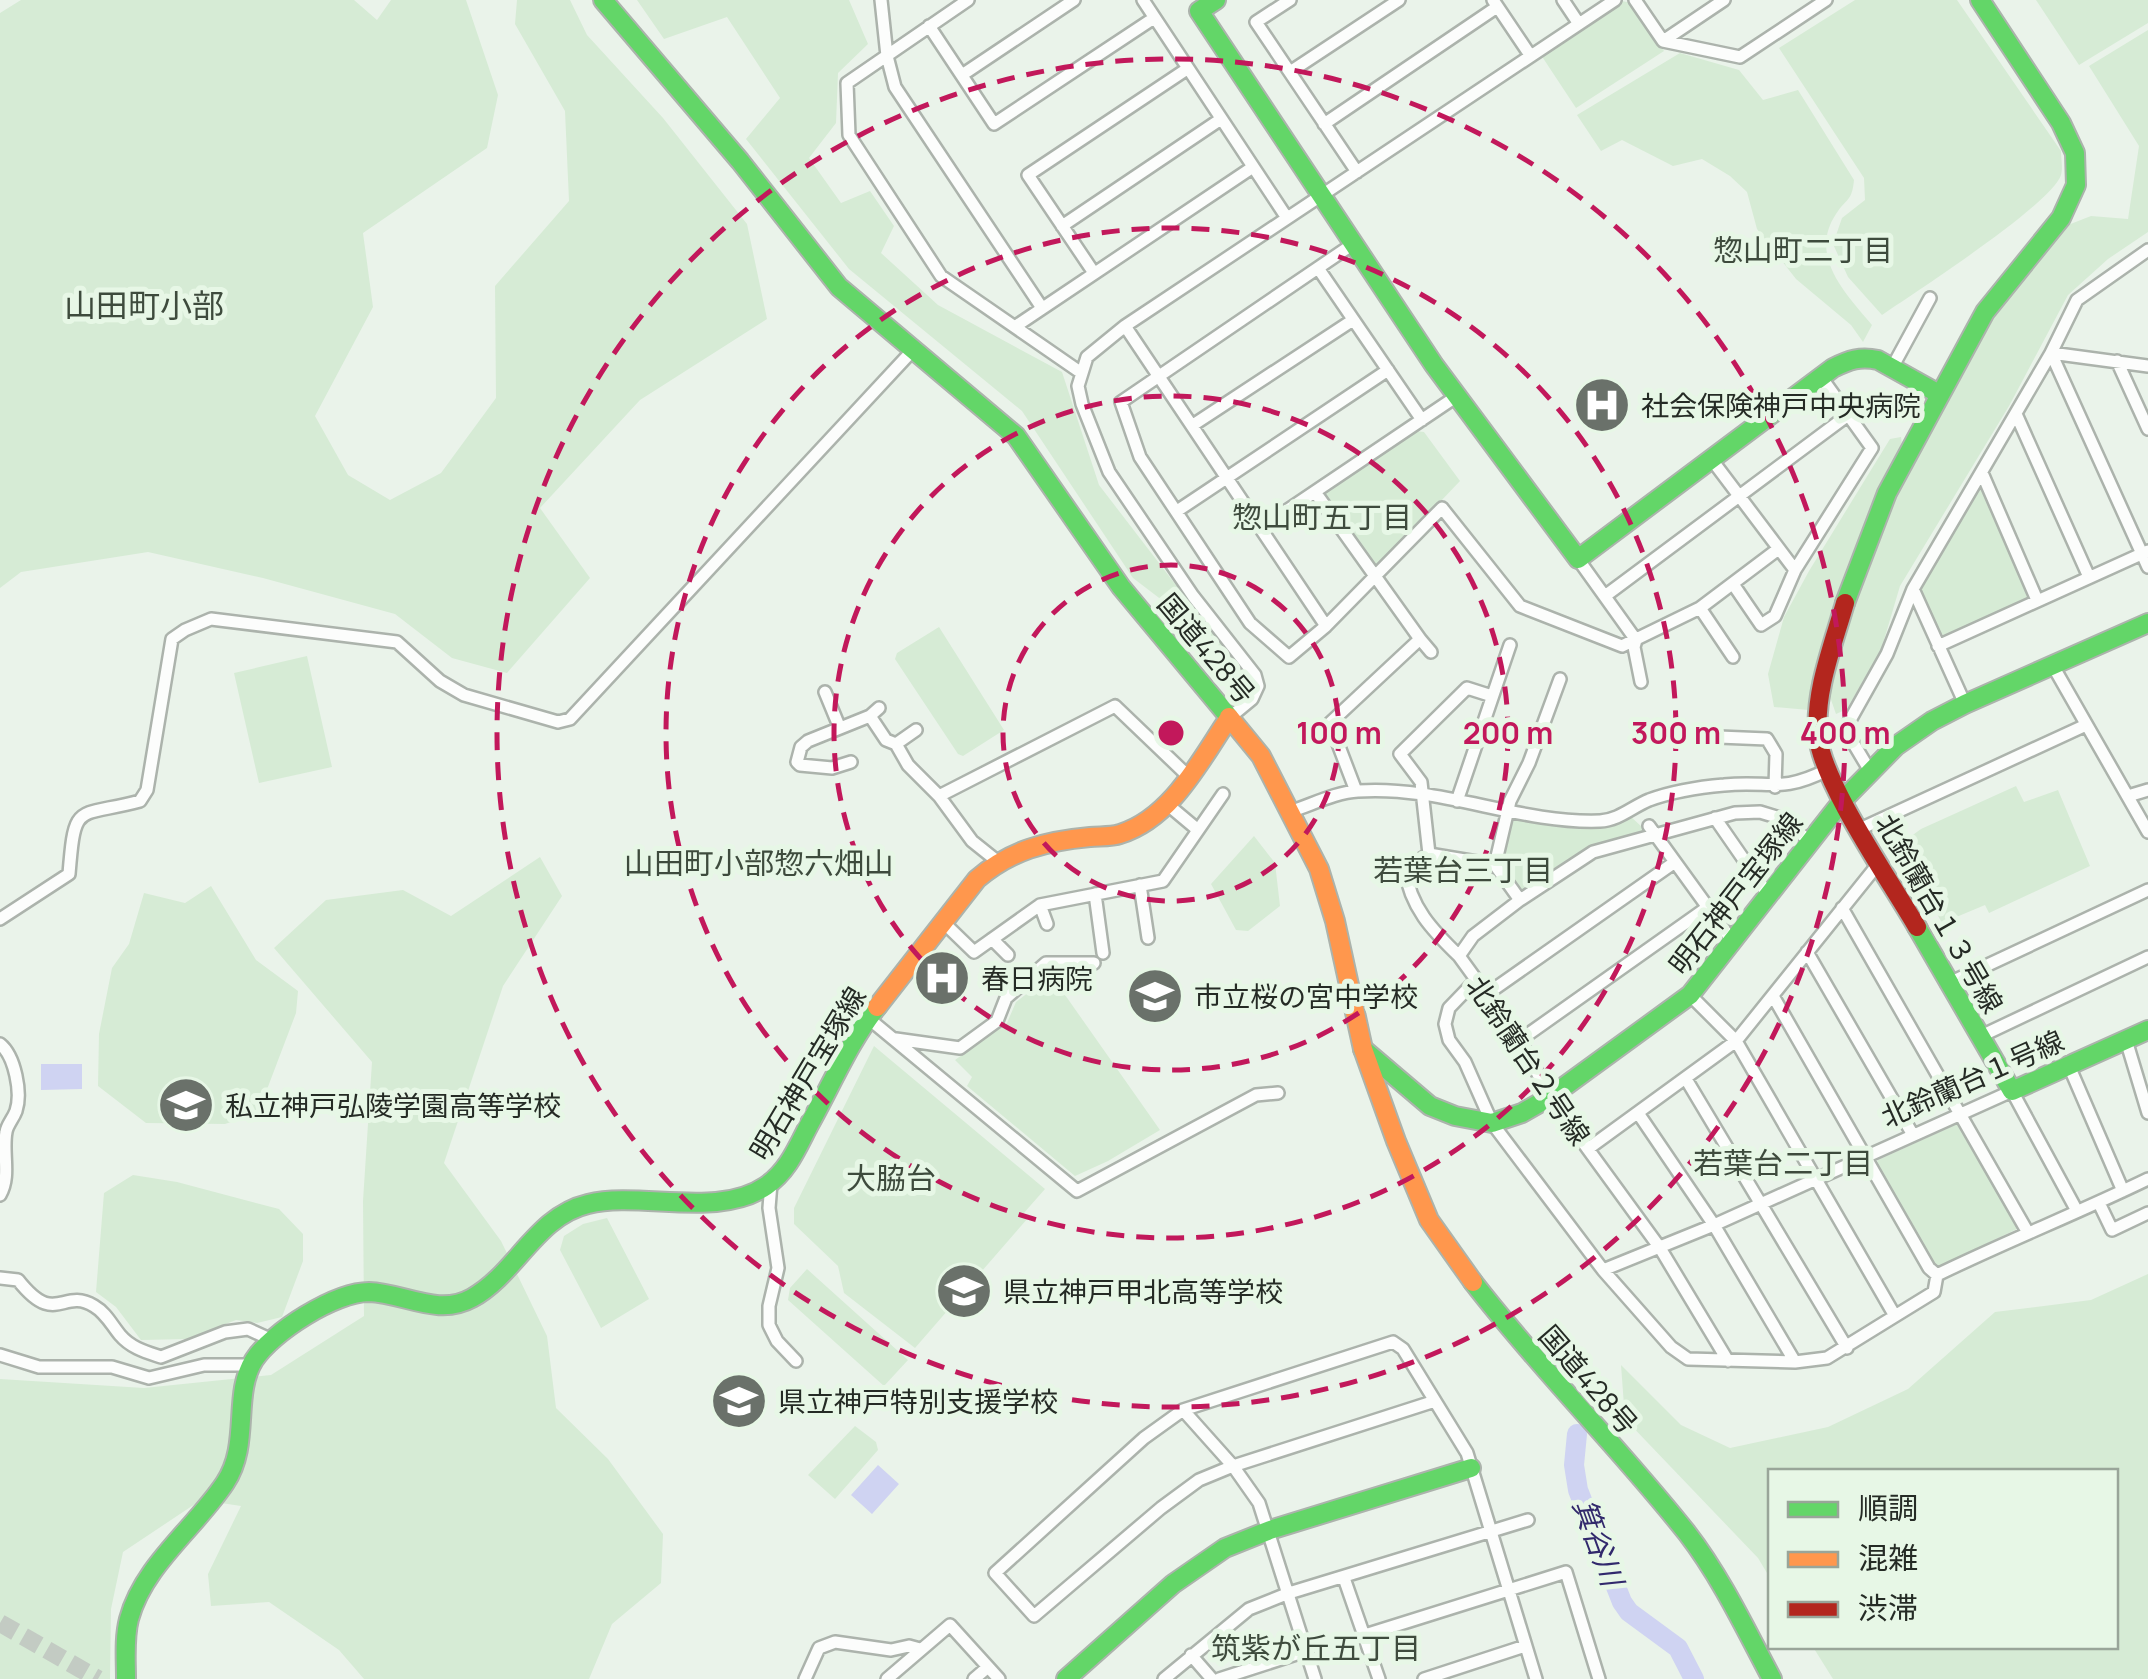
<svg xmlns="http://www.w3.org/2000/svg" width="2148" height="1679" font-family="Manrope,'Noto Sans JP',sans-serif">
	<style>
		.green { fill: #d6ebd5 }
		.water { fill: #cfd3f2 }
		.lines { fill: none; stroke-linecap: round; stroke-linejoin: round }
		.river { stroke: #cfd3f2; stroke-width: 20 }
		.secondary-tunnel { stroke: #c3cbc3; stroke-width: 18; stroke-dasharray: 18 9; stroke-linecap: butt }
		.street-casing { stroke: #acb3ac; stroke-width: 16 }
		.fast-casing { stroke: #acb3ac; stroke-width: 22 }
		.slow-casing { stroke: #acb3ac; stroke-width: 22 }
		.jam-casing { stroke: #acb3ac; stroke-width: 22 }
		.street { stroke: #fcfdfc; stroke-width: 11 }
		.fast { stroke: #63d668; stroke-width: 18 }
		.slow { stroke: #ff974d; stroke-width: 18 }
		.jam { stroke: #b3261e; stroke-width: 18 }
		.ring { fill: none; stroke: #c2185b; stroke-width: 5; stroke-dasharray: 18 12 }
		.labels { text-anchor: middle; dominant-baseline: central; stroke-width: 10; stroke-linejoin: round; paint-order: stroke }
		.poi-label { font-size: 28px; fill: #252b25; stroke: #e7f7e6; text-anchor: start }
		.street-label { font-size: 28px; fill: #252b25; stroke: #e7f7e6 }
		.neighbourhood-label { font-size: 30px; fill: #3e4b3d; stroke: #e7f7e6 }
		.water-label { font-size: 30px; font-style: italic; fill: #31296c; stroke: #e7f7e6 }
		.quarter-label { font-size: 32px; fill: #3e4b3d; stroke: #e7f7e6 }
		.centre { fill: #c2185b; stroke: #e7f7e6; stroke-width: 5 }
		.ring-label { font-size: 30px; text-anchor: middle; font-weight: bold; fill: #c2185b; stroke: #e7f7e6; stroke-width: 10; stroke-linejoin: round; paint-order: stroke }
	</style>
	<rect width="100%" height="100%" fill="#eaf3ea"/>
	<path class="green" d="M21,0h333l23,20 14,-20h75l32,95 -11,53 -124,85 10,74 -58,109 33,59 42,25 51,-27 55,-75 -1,-112 74,-85 -4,-90 -50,-87 2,-24h53l17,35 76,83 84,106 20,95 -127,81 -100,108 50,70 -83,95 -55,-15 -57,-44 -132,-36 -115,-26 -127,20 -21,16v-575z
		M637,0h212l19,44 -30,29 -2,50 -27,35 32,45 29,-12 24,35 -13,27 57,52 124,67 37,113 143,186v10l-54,-61 -55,-42 -111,-167 -173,-142 -103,-130 34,-41 -53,-81 -63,22z
		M1855,0h102l104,151c0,7 2,17 0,24 -9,29 -147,118 -179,140l-34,-38 -15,-33 9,-26 23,-18 -1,-22 -85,-130z
		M2036,0h112v23l-69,42z
		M1622,1l9,2 33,48 -88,57 -35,-53z
		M2148,30v202l-40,27 -40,36 -59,111 -109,180 -19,64 -34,59 -11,5 -7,-20 28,-102 38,-95 98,-178 75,-94 23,-9 37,3 11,-73 -50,-80z
		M1680,53l59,17 24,30 35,-10 56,90c-2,22 -8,18 -18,34 -28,42 10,80 36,111l-9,17 -12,-17 -55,-46 -39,-50 -10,-37 -17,-16 -28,-17 -29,7 -51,-26 -21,11 -24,-36z
		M1415,431l9,1 36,49 -81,85 -9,-2 -45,-68 1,-6z
		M1901,437c4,21 -15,38 -23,56 -30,68 -61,144 -69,217l-35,-3 -6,-33 16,-57 25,-46 81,-132z
		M1978,488l6,2 46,102 -1,6 -81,39 -7,-3 -19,-38 -1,-11z
		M939,627l65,103 -41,26 -5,-2 -63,-95 2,-6z
		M307,656l25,111 -73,16 -25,-110z
		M2016,786l8,16 34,-12 32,76 -101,47 -4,-8 -43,18 -43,-78 22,-16z
		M1629,815l14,13v4l-53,15 -65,43 -6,-1 -15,-26 7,-39 6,-7c37,4 79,17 112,-2z
		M1254,836l21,27 5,43 -32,25 -12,-1 -25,-46z
		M540,857l22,39 -59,90 -59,177 57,78 46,95 9,72 52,51 55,75 -2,49 -49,41 -23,55h-225l-25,-29 -70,-48 -58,4 -3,-32 33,-68 -40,-6 -78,52 -12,57 -1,70h-110v-300l144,9 127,-13 93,-59 -1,-115 9,-139 -98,-114 52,-48 77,-10 48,26z
		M211,886l45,74 42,31 -2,22 -38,100 -33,11 -79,-1 -48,-37 1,-52 13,-66 17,-24 15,-51 41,10z
		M1051,975l109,155 -52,31 -33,15 -108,-90 5,-9 -17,-17 52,-37 9,-21z
		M874,1046l171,143 -22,25 5,4 -113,130 -71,-55 -6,-27 -44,-42v-16z
		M1957,1124l7,4 55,97 -2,4 -79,38 -6,-2 -56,-99 2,-6z
		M133,1175l44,7 102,27 24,25v27l-21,56 -25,6 -21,-3 -49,19 -46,1 -25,-33 -20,-15 8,-99z
		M607,1218l42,81 -48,29 -41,-78 4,-14 19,-12z
		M807,1269l101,91 -24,26 -96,-86 2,-12z
		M2148,1274v405h-315l-20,-32 303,-1v-174h-346v106l-12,-20 -133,-139 -4,-54 60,60 49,23 98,-21 80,-38 87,-77 96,-12z
		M855,1426l21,16 2,8 -43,49 -27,-24z"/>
	<path class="water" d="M41,1064h41v25l-41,1z
		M878,1465l21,19 -27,30 -21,-19z"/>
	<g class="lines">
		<path class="river" d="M1577,1434l-3,31 4,25 44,112 7,10 49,36 16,31"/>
		<path class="secondary-tunnel" d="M0,1623l98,56"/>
		<g class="street-casing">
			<path id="street" d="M881,0l6,56 8,31 147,221
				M968,0l-121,83 2,52 92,141 139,96
				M1143,0l144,218
				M1290,0l-34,22 101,150
				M1493,0l37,55
				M1563,0l16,24
				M1635,0l28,41 77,16 86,-57
				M929,26l65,98 160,-106
				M1663,41l61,-41
				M1290,72l109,-72
				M962,75l112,-75
				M1324,124l173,-117
				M1062,226l159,-107
				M1353,244l-232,158 19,55 110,166 39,34 37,-31 116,-118 78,98 102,40 78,-38 77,-58
				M2148,250l-71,50 -26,53 97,214
				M1318,268l104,152
				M1094,273l-66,-98 159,-106
				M1016,326l237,-159
				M1125,326l201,300
				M2117,361l31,68
				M1893,366l37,-68
				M2016,414l73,163
				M1193,425l160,-105
				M1712,460l83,110
				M1982,473l55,127
				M1315,492l105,147 -90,84 26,68
				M1177,511l211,-141
				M1261,528l196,-132
				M1578,559l58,81 -2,7 7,35
				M1733,584l28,41 14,-9 20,-46 77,-122 -51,-71
				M1605,596l243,-181
				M1700,608l33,49
				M1420,639l11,13
				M1938,646l210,-95
				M2053,666l95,166
				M825,692l14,34
				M1965,704l-52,-115 138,-236 97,13
				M870,716l16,24 10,4 12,21 31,31 33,45 25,20
				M1229,718l23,-19 6,-13 -3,-11 -62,-79 -84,-124 -27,-68 -4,-18 9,-29 38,-31 490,-326
				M1719,737l48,2 9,15 -1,33
				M896,744l20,-14
				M851,762l-19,6 -32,-3 -3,-3 4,-15 7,-6 62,-25 9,-8
				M1870,771l-25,-42 42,-75 26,-65
				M939,796l176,-90 72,69
				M2128,796l20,-6
				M1457,801l53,-156
				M1167,804l31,26
				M1292,811c21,-7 45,-19 66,-20 82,-6 161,33 242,30 19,-1 32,-14 49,-21 22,-8 51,-13 75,-15 46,-5 55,9 103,-15
				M1715,818l54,78
				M1649,826l84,116
				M1860,829l226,-104
				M1429,854l-8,-72 -21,-28 67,-66 25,8
				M1495,865l15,-64 19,-38 31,-84
				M1140,885l8,53
				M1095,894l8,59
				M1040,905l7,19
				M1842,908l185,323
				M0,919l69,-45c6,-74 7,-56 71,-73l7,-11 25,-151 13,-9 26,-11 186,23 43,39 24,14 94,27 12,-3 343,-369
				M942,921l32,31 66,-47 123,-24 60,-87
				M992,939l16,16
				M1807,952l106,183
				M1459,956c-27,-26 -49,-49 -54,-87l24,-15 66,11 25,35
				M1476,980l-27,28 -4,16 4,16 16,22 27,61 111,147 111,-45 298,-134 65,120
				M1947,984l201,-94
				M1487,994l188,-132
				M1773,996l156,272 8,7
				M868,1018l209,173 179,-96 22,-2
				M1979,1037l169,-80
				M896,1039l64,9 37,-27 9,-23 40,-35h48
				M1520,1040l188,-133
				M2126,1040l22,73
				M0,1044c15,12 22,49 16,67 -3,8 -9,14 -10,21 -4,21 5,44 -6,63
				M2069,1066l54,125
				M1686,1079l161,269
				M1638,1113l76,112 81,137
				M1589,1148l147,-107 143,-178
				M771,1183l-2,25 9,60 -9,38v19l8,16 19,20
				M2099,1203l13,27 36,-17
				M1603,1270l68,77 17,12 107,3 32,-4 68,-42 -159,-275 -46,-46
				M0,1278l18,2c38,48 44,7 76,26 12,7 17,18 26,29 11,13 26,17 41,22l64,-25 23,-3 24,11
				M1895,1316l39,-24 3,-17c70,-34 141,-62 211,-96
				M0,1355l39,12h73l37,11 55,-13h47
				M1728,1361l-68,-113 -110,-151 -30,-57 -61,-84 14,-20 47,-36 73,-48 142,-39 25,-1 20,6 31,24
				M1435,1401l-202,65 -34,14 -38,28 -127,108 -39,-43 149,-135 39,-28 210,-68 10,7 64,104 69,226
				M1183,1410l50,56 26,37 56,176
				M1344,1578l35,101
				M1365,1635l201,-63 33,107
				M1191,1655l21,24
				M805,1679l14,-31 16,-6 56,8 18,-4 11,3
				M887,1679l63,-54 49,54
				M974,1679l14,-12
				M1164,1679l85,-70 40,-16 239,-73
				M1219,1679l87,-28
				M1424,1679l101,-33"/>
		</g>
		<g class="fast-casing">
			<path id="fast" d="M603,0l137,161 99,126 177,149 105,151 108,130
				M1216,0l-17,11 235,354 144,194 255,-191c16,-8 27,-12 45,-8l61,34
				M1845,603l42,-110 98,-181 76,-94 15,-33 -1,-32 -14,-30 -81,-123
				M1917,927l95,164 136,-61
				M1363,1049l67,57 25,10 37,7 30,-10 28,-16 140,-102 153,-195 53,-54 36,-25 33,-17 183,-81
				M1473,1282c67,87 146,165 214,251 34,44 59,97 85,146
				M126,1679c0,-20 -2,-41 3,-60 14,-53 66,-91 96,-136 26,-39 7,-88 29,-123 18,-28 81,-68 115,-68 35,1 69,25 103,6 44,-24 64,-82 116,-94 52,-13 130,15 178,-18 22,-15 31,-38 43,-61 22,-39 40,-83 68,-118
				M1066,1679l107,-95 52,-36 45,-18 201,-62"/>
		</g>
		<g class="slow-casing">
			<path id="slow" d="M1229,717l32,39 58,113 16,52 28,128 33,92 33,79 44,62
				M877,1007l100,-128c34,-29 69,-38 113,-42 10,-1 21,0 30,-3 52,-16 81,-75 109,-116"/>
		</g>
		<g class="jam-casing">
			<path id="jam" d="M1845,603c-12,42 -31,89 -27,134 5,47 73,145 99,190"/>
		</g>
		<use href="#street" class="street"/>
		<use href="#fast" class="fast"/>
		<use href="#slow" class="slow"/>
		<use href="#jam" class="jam"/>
	</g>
	<g class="ring">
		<circle cx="1171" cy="733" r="168"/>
		<circle cx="1171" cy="733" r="337"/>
		<circle cx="1171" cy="733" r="505"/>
		<circle cx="1171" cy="733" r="674"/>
	</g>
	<defs>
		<g id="hospital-disc" transform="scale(2.875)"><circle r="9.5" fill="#6a716a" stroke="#e7f7e6"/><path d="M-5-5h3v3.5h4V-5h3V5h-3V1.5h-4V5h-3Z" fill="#fff"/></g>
		<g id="school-disc" transform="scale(2.875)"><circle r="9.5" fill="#6a716a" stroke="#e7f7e6"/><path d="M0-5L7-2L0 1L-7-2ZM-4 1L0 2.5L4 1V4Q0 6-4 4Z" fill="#fff"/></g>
	</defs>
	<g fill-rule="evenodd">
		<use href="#hospital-disc" x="1602" y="405"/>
		<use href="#hospital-disc" x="942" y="978"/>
		<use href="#school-disc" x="1155" y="996"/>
		<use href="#school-disc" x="186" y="1105"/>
		<use href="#school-disc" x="964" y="1291"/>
		<use href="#school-disc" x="739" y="1401"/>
	</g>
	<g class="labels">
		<g class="poi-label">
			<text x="1641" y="405">社会保険神戸中央病院</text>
			<text x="981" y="978">春日病院</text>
			<text x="1194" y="996">市立桜の宮中学校</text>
			<text x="225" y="1105">私立神戸弘陵学園高等学校</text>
			<text x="1003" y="1291">県立神戸甲北高等学校</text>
			<text x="778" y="1401">県立神戸特別支援学校</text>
		</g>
		<g class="street-label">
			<text transform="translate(1207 648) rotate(50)">国道428号</text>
			<text transform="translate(1735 893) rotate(-52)">明石神戸宝塚線</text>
			<text transform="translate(1940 913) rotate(60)">北鈴蘭台１３号線</text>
			<text transform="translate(1529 1060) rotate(56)">北鈴蘭台２号線</text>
			<text transform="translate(807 1073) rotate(-59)">明石神戸宝塚線</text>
			<text transform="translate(1972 1078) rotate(-24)">北鈴蘭台１号線</text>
			<text transform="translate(1589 1379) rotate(49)">国道428号</text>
		</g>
		<g class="neighbourhood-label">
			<text x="1803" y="249">惣山町二丁目</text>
			<text x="1322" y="516">惣山町五丁目</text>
			<text x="759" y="862">山田町小部惣六畑山</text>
			<text x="1463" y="869">若葉台三丁目</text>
			<text x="1783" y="1162">若葉台二丁目</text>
			<text x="891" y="1177">大脇台</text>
			<text x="1316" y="1647">筑紫が丘五丁目</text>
		</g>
		<g class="water-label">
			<text transform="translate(1599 1542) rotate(70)">箕谷川</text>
		</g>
		<g class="quarter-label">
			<text x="144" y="305">山田町小部</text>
		</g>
	</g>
	<circle cx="1171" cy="733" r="15" class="centre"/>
	<g class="ring-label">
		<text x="1339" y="744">100 m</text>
		<text x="1508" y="744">200 m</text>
		<text x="1676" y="744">300 m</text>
		<text x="1845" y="744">400 m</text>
	</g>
	<rect x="1768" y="1469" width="350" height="180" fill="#e7f7e6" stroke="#99a599" stroke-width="2.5"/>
	<rect x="1788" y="1502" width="50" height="15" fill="#63d668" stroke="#99a599" stroke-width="2.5"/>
	<text x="1858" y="1519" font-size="30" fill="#252b25">順調</text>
	<rect x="1788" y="1552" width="50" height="15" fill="#ff974d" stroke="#99a599" stroke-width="2.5"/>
	<text x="1858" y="1569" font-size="30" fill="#252b25">混雑</text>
	<rect x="1788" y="1602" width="50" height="15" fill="#b3261e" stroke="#99a599" stroke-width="2.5"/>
	<text x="1858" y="1619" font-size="30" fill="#252b25">渋滞</text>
</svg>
